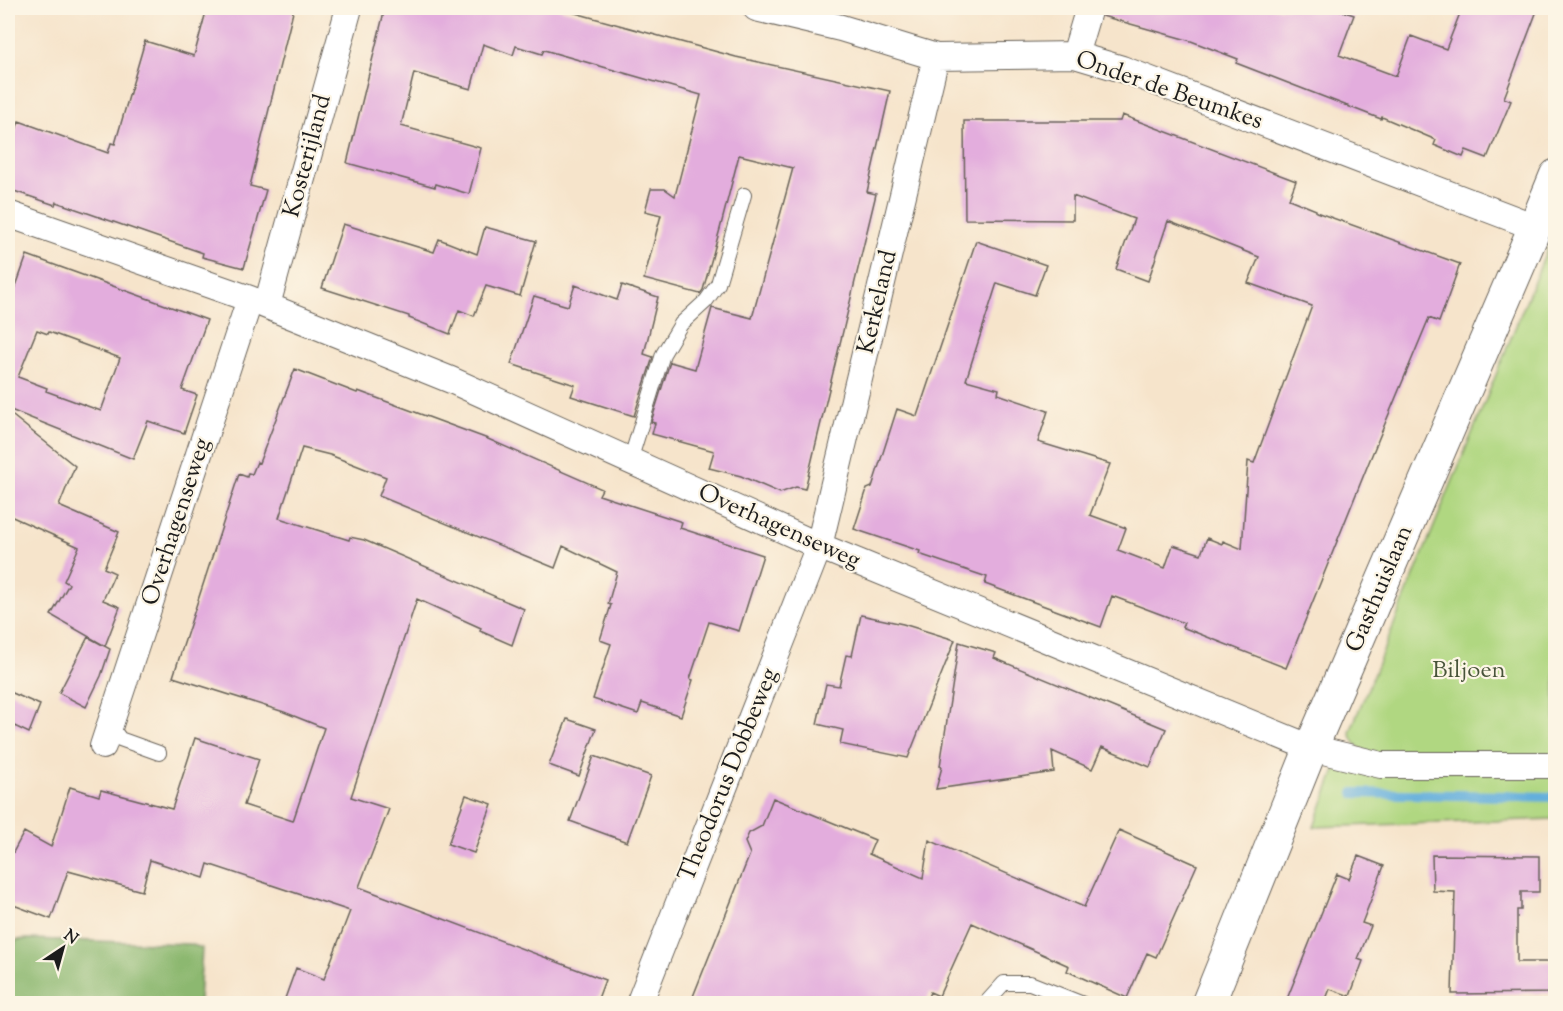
<svg xmlns="http://www.w3.org/2000/svg" width="1563" height="1011" font-family="'Sorts Mill Goudy',serif">
	<style>
		.green { fill: #b0d781; stroke: #667a4e; stroke-width: 1.5 }
		.forest { fill: #8cb86f; stroke: #546a46; stroke-width: 1.5 }
		.lines { fill: none; stroke-linecap: round; stroke-linejoin: round }
		.stream { stroke: #63afdc; stroke-width: 10 }
		.building { fill: #e3addd; fill-rule: evenodd }
		.lane-casing { stroke: #686259; stroke-width: 16 }
		.street-casing { stroke: #686259; stroke-width: 28 }
		.secondary-casing { stroke: #686259; stroke-width: 35 }
		.lane { stroke: #fff; stroke-width: 14 }
		.street { stroke: #fff; stroke-width: 26 }
		.secondary { stroke: #fff; stroke-width: 33 }
		.labels { text-anchor: middle; dominant-baseline: central; stroke-width: 4.5; stroke-linejoin: round; paint-order: stroke }
		.street-label { font-size: 24px; fill: #1c1c1c; stroke: #fcf5e5 }
		.park-label { font-size: 24px; fill: #48543a; stroke: #fcf5e5 }
	</style>
	<rect width="100%" height="100%" fill="#fcf5e5"/>
	<filter id="ink" filterUnits="userSpaceOnUse"><feTurbulence type="fractalNoise" baseFrequency=".0167" numOctaves="2"/><feDisplacementMap in="SourceGraphic" scale="12" xChannelSelector="R" yChannelSelector="G"/><feConvolveMatrix kernelMatrix="1 2 1 2 8 2 1 2 1" color-interpolation-filters="sRGB"/></filter>
	<filter id="wash" filterUnits="userSpaceOnUse"><feTurbulence type="fractalNoise" baseFrequency=".008" numOctaves="4" result="noise"/><feDisplacementMap in="SourceGraphic" scale="24" xChannelSelector="R" yChannelSelector="G"/><feGaussianBlur stdDeviation="1.35" result="paint"/><feColorMatrix in="noise" values="0 0 0 0 0 0 0 0 0 0 0 0 0 0 0 0 0 1.4 0 .05"/><feComposite in="paint" operator="in"/></filter>
	<g filter="url(#wash)">
		<rect width="100%" height="100%" fill="#f6e4cb"/>
		<path class="green" d="M1555,230v530l-176,-2c-14,-6 -25,-10 -29,-26z
			M1340,767l215,5v47l-241,8 22,-59z"/>
		<path class="forest" d="M29,939l161,5 12,4 -3,55h-191v-37l8,-26z"/>
		<g class="lines">
			<path class="stream" d="M1354,793l202,4"/>
		</g>
		<g id="blocks">
			<path class="building" d="M207,8h87l-44,178 16,4 -22,78 -42,-11 1,-4 -147,-51 -1,3 -47,-16v-35l11,-33 89,32 3,-10 4,1 30,-103 49,15z
				M385,8h172l179,49 154,34 -23,101 9,2 -71,295 -9,-2 -16,6 -39,-17 -32,-8 5,-17 -62,-17 3,-11 -4,-1 19,-60 25,7 17,-61 40,10 41,-150 -54,-13 -19,74 -17,61 -3,4 -56,-15 17,-64 -16,-4 6,-22h14l10,7 26,-101 -157,-45 -2,4 -26,-8 -3,9 -30,-11 -12,45 -57,-16 -13,53 80,22 -12,46 -33,-10 -1,3 -88,-24z
				M1104,8h229l21,7 -15,40 57,21 15,-40 35,13 16,-41h76l-34,90 7,3 -24,57 -21,-8 -3,7 -29,-12 2,-5 -54,-23 -1,2 -145,-56 2,-4 -47,-18 -89,-25z
				M1122,115l174,66 -7,18 27,11v2l144,52 -21,58 -10,-4 -60,144 -83,206 -104,-41 2,-4 -72,-27 -11,31 -116,-43 2,-7 -68,-23 1,-3 -66,-22 13,-40 5,-2 25,-78 20,7 59,-175 70,24 -11,30 -38,-12 -31,97 33,9 -1,5 50,17 -10,31 72,22 -20,51 36,13 -8,22 47,18 8,-23 28,9 6,-16 15,6 1,-3 19,8 6,-88 6,2 58,-157 -64,-23 11,-26 -91,-36 -20,60 -32,-12 18,-50 -61,-23v24l-108,-1 -1,-98h156z
				M343,224l91,28 5,-13 38,15 8,-27 51,14 -16,55 -34,-10 -12,30 -15,-6 -9,24 -41,-16v-2l-87,-28z
				M27,255l180,65 -25,70 15,5 -13,38 -36,-12 -15,38 -125,-50v-100zM37,330l11,4 1,-2 71,26 -19,53 -55,-20 1,-3 -29,-11z
				M575,285l42,15 5,-15 36,12 -14,57 9,3 -19,59 -63,-20 4,-11 -64,-21 23,-68 34,10z
				M295,369l62,24 1,-2 130,48 114,50 -3,6 83,27 -2,6 83,27 -24,76 -30,-9 -19,57 3,1 -12,36 -39,-13 -4,11 -45,-15 18,-55 -11,-4 11,-35 -3,-1 9,-32 -54,-26 -8,22 -176,-72 7,-19 -56,-22 -28,-7 -23,70 70,22 1,-3 14,3 160,69 -12,36 -32,-14 1,-3 -64,-29 -66,198 38,12 -30,78 246,93 -9,24h-313l13,-36 28,11 26,-68 -142,-47 -4,14 -54,-18 -8,31 -74,-20 -17,48 -43,-16v-41l16,-30 27,15 19,-60 29,9 2,-6 71,19 23,-71 64,21 -15,46 49,16 31,-93 -40,-16 -111,-35 66,-203 8,3 1,-4 4,1 5,-12 2,1z
				M8,412l67,54 -16,40 60,26 -15,36 11,5 -12,27 17,7 -15,39 -54,-31 18,-31 -5,-3 15,-34 -71,-32z
				M861,615l42,9 52,16 -47,118 -68,-14 3,-14 -26,-6 9,-40 13,2 7,-31 6,1z
				M88,637l22,12 -9,27 -15,31 -27,-14z
				M959,642l37,11 -2,5 172,71 -16,38 -48,-20 -10,22 -40,-18 2,21 -118,17 6,-22 -2,-1z
				M8,691l32,14 -11,28 -21,-10z
				M567,719l29,10 -17,47 -30,-11z
				M594,756l57,20 -24,66 -57,-21z
				M466,795l26,9 -18,49 -26,-9z
				M773,798l102,42 -6,14 54,24 6,-38 155,67 35,-77 78,35 -41,92 -9,-4 -20,45 -60,-27 2,-5 -97,-43 -33,73 -9,-4 -5,12h-235l60,-150 -5,-12 4,-9 13,-7z
				M1432,855l107,1v36h-18v18h-4v52h39v31l-104,1 3,-102 -22,-1z
				M1358,856l26,10 -22,57 9,3 -13,33 5,2 -13,35 -20,-7 -6,15h-39l52,-130 12,5z"/>
		</g>
	</g>
	<g filter="url(#ink)">
		<use href="#blocks" fill-opacity="0" stroke="#686259" stroke-width="1.5"/>
		<g class="lines">
			<g class="lane-casing">
				<path id="lane" d="M630,461l33,-107 18,-30 25,-23 12,-17 26,-89
					M110,725l10,14 39,14
					M985,1004l19,-21h26l53,21"/>
			</g>
			<g class="street-casing">
				<path id="street" d="M756,8l85,20 95,29 139,-2 47,14 413,158
					M1075,55l14,-47
					M8,214l242,85 201,81 368,166 492,202 70,17h175
					M267,305l82,-297
					M103,746l147,-447
					M639,1004l180,-458 117,-489"/>
			</g>
			<g class="secondary-casing">
				<path id="secondary" d="M1208,1004l103,-256 224,-521 21,-51"/>
			</g>
			<use href="#lane" class="lane"/>
			<use href="#street" class="street"/>
			<use href="#secondary" class="secondary"/>
		</g>
	</g>
	<g class="labels">
		<g class="street-label">
			<text transform="translate(1169 91) rotate(19)">Onder de Beumkes</text>
			<text transform="translate(308 156) rotate(-75)">Kosterijland</text>
			<text transform="translate(878 302) rotate(-77)">Kerkeland</text>
			<text transform="translate(177 522) rotate(-72)">Overhagenseweg</text>
			<text transform="translate(779 527) rotate(24)">Overhagenseweg</text>
			<text transform="translate(1380 589) rotate(-67)">Gasthuislaan</text>
			<text transform="translate(729 775) rotate(-68)">Theodorus Dobbeweg</text>
		</g>
		<g class="park-label">
			<text x="1469" y="671">Biljoen</text>
		</g>
	</g>
	<rect width="1563" height="1011" fill="none" stroke="#fcf5e5" stroke-width="30"/>
	<g transform="translate(63 948) rotate(36)" stroke="#fcf5e5" stroke-width="4.5" paint-order="stroke">
	<path d="M0-4.5L10 22L0 15L-10 22Z" fill="#1c1c1c"/>
	<text y="-9" font-size="16" font-weight="bold" text-anchor="middle" fill="#1c1c1c">N</text>
	</g>
</svg>
